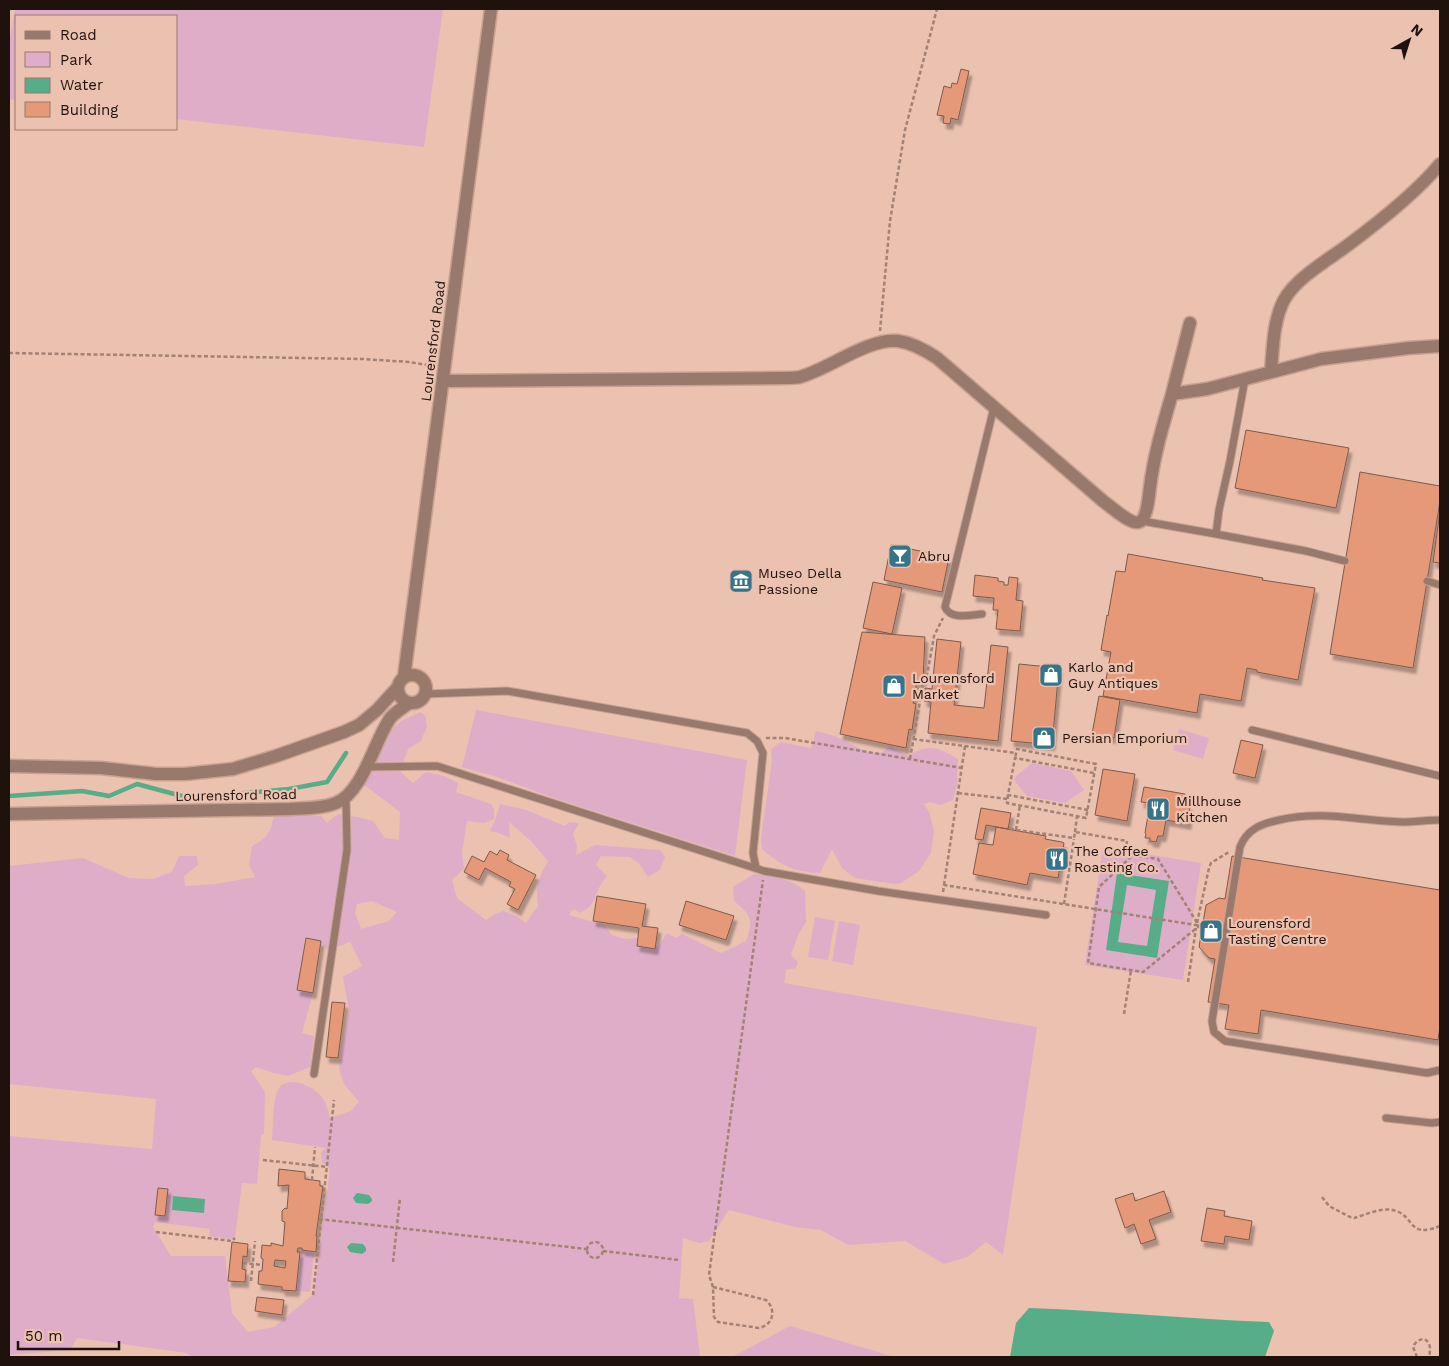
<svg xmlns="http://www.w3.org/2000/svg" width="1449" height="1366" font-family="'Work Sans',sans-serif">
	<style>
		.green { fill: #deaec9; fill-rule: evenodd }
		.water { fill: #56ad87; fill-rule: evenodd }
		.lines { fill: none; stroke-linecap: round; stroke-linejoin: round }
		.stream { stroke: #56ad87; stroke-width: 4.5 }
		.building { fill: #e59979; stroke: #7e5a4b; fill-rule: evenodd; filter: url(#shadow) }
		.service-casing { stroke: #c6a192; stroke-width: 9 }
		.minor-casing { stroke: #c6a192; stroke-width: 15 }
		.path { stroke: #a28275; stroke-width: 2.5; stroke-dasharray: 4 2.5; stroke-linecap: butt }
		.service { stroke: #99796b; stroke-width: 7 }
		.minor { stroke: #99796b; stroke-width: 12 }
		.labels { text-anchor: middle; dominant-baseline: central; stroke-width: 4.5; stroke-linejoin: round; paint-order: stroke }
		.street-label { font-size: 14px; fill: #1f110b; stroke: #ebc1b0 }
		.poi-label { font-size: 14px; fill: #1f110b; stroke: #ebc1b0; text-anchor: start }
	</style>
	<defs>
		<filter id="shadow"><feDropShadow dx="3" dy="5.5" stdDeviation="1" flood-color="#0004"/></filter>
	</defs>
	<rect width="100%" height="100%" fill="#ebc1b0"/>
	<path class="green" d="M15,9h428l-19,138 -248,-28v-103h-160v84l-7,-1v-56z
		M476,710l271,50 -12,96 -184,-59 -54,-20 -35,-10z
		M421,712l4,4 2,10 -6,15 -13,8 -8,22 13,12 13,-11 18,4 14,7 -2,9 35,12 3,5v10l-10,4 -17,-2 -5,31 2,17 -12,11 5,18 29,22 9,-6 9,-3 12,5 10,7 12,-17c-3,-19 1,-29 10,-45l-16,-19 -23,-20 1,16 -11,-5 -9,-2 5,-10 5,-17 26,6 39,16 4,-4 10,1 -6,11 4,12 -1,9 19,-10 65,5 5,7 -5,13 -12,7 -9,-14 -9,-6 -29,-1 -5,9 11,11c-3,4 -7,9 -9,14 -4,11 -7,19 -19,23l-4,-4 -3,1 -3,5 35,10 8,10 13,4 13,-1 10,9h10l9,-14 9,5 6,-4 39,19 25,-12c8,-21 5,-26 -12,-40l-1,-14 21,-13c18,2 36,4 51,17l1,31 -7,11 -8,22 7,7 -2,6 -10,2 -2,13 253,44 -34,228 -17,-13 -19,15 -23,7 -39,-23 -57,4 -27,-15 -26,-3 -66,-17 -20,31 -9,2 -17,-5 -4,60 14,1 7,58h-509l-4,-4 -110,-15 -7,12 -61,5v-219l143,13 4,-50 -147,-15v-218l74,-8 46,20 24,1 19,-7 7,-16h18l1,9 -14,11 1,10 31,-2 39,-7 -6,-12 3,-19c17,-9 19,-14 22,-32l47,2 6,7 11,-9 20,3 15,4 12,17 14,2 1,-28 -37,-28 26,-52 12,-11zM372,901l25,11 -8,9 -28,8 -6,-16 2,-9zM305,939l13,1 10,10 22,-8 12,24 -19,11 6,33 -10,59 5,15 15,18 -8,9 -21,7c-2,-9 -4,-16 -9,-22 -9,-11 -37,-23 -44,-4 -4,11 -4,35 -5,48l54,8 -5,4 1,10 8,7 -16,125 -40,33 -26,5 -16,-19 -7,-57h-54l-18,-29 2,-5 55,7 -1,7 21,3 5,-1 7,-55 15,1 4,-49 3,-1 1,-42 -14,-21 5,-4 17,6 15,3 22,-9 4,-31 -12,-3 11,-40 -16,-3z
		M1179,729l30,9 -6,21 -30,-9z
		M816,731l19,5 30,15 16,2 9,-7 18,10c21,-13 30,-9 50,3l-1,25 -4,16 -13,5 -11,-3 -5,2 5,8 5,19 -3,22 -12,18 -18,12 -7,1 -39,-6 -13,-10 -10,-19 -12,24c-25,-1 -39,-7 -58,-24l-1,-11 11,-77 -1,-12 10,-7 30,6z
		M1032,763l39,8 13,19 -19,13 -38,-7 -13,-16 1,-3z
		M1103,847l98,16 -18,117 -98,-15z
		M815,917l20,4 -7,39 -20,-3z
		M839,921l21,4 -7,40 -21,-4z
		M301,1251l13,2 -4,39 -13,-1z
		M790,1326l105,31h-163z"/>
	<path class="water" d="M1117,873l52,8 -12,77 -51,-8zM1127,885l29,5 -9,56 -29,-4z
		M357,1193l12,2 3,4v2l-4,3 -12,-1 -3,-5z
		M173,1196l32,3 -1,14 -32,-3z
		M351,1243l12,1 3,4v3l-4,3 -12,-2 -3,-5z
		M1029,1308c80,3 160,11 240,14l5,9 -9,26h-255l6,-34z"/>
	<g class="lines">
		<path class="stream" d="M9,796l73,-5 27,5 28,-12 52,14 100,-9 38,-7 19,-29"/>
	</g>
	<path class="building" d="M961,69l8,2 -11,49 -7,-2 -1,6 -7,-1 1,-7 -7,-1 7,-29 7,2 1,-5 5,1z
		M1246,430l103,18 -13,60 -101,-20z
		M1360,472l80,14v15l-27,167 -83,-14z
		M1440,511v52l-7,-1z
		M891,545l58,12 -7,35 -58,-12z
		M1128,554l135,24 -1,2 53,8 -17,92 -41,-8v-2l-10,-2 -6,33 -41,-7 -3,19 -94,-17 8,-44 -10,-2 6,-35 1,1 8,-45 9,1z
		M975,575l23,3v3l6,1v3h4l1,-8 9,1 -2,22 7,1 -3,30 -24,-2 2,-19h-5l1,-12 -21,-2z
		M873,582l29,6 -10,46 -29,-6z
		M862,632l63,5 -2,44h-6l-4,22 3,1 -4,26 -3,-1 -3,19 -66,-14z
		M937,639l24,3 -7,63 30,3 7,-63 17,2 -10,94 -70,-8 3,-31 -7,-1 1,-13 7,1z
		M1019,664l40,4 -7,77 -41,-4z
		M1099,696l21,4 -6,38 -22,-4z
		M1241,740l22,5 -8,33 -22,-5z
		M1103,769l32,5 -8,47 -32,-6z
		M1144,787l41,7 -2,11 7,1 -2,18 -22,-4 -3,16h-5l-2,6 -6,-1v-3h-5l1,-4 -1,-1 5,-30 -9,-1z
		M981,808l30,5 -3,16 -22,-4 -3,15 -8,-1z
		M996,827l50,9 -1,3 17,3 2,1 -6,35 -28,-5 -3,12 -54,-11 6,-31 14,2z
		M500,850l9,5 -2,5 29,15 -18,35 -11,-6 8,-15 -6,-3 2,-4 -26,-14 -6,12 -15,-8 8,-16 12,6 6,-11 7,4z
		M1232,856l208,34v136l-2,14 -177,-30 -3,24 -33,-5 4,-24 -21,-3 7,-43 -6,-1 -10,-11 7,-42 13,-7 6,1z
		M597,896l49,8 -4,22 16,2 -3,21 -18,-3 2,-18 -46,-7z
		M686,901l48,15 -8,24 -47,-15z
		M306,938l15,3 -8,52 -16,-3z
		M332,1002l13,1 -7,55 -12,-1z
		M279,1169l26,3v7l15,2v5h3l-7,50h1l-1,16 -14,-2v-2h-4l-1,4h3l-4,39 -14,-1v-3l-24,-3 1,-13h3l1,-12 -2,-1 1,-13 9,1v-3l12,3 2,-24 -3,-1v-10l3,-3 2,1 2,-24 -11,1zM275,1260l11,1 -1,7 -11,-2z
		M158,1188l10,1 -3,27 -10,-1z
		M1164,1191l7,21 -22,8 7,19 -15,5 -7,-20 -9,4 -10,-29 18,-6 2,8z
		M1207,1208l18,3 -1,5 28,5 -3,19 -24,-4 -1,8 -23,-3z
		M232,1242l16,2 -1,13 -4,-1 -1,13 4,1 -1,12 -17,-1z
		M257,1297l27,3 -2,15 -27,-4z"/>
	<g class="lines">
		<g class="service-casing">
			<path id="service" d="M1142,521l74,13 3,-24 11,-49 15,-82
				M1216,534l90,17 39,10
				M1427,581l13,4
				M982,614c-12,1 -32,6 -37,-7l49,-200
				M425,694l82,-3 240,42 10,8 6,12 -10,100 3,15
				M1252,730l188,46
				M366,767l71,-1 327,105 114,20 168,24
				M1440,820c-12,0 -26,2 -38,2 -44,-1 -78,-12 -123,-2 -18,4 -32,9 -39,27l-28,174 2,11 11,9 202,32 13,-3
				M314,1074l33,-224 -1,-53
				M1386,1118l46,5 8,-1"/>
		</g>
		<g class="minor-casing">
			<path id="minor" d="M1271,371c2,-23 2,-50 13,-71 12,-22 44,-40 64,-55 31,-23 68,-52 92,-81
				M443,381l341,-3c5,0 11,0 16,-1 29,-8 68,-39 98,-36 15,2 27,9 39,17l166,143c7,5 28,24 36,21 8,-2 10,-27 11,-35 4,-32 13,-62 22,-93l35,-5 114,-30 88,-11 31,-2
				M1172,394l18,-71
				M398 689a14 14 0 1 1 28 0a14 14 0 1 1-28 0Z
				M404,677l87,-668
				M9,766l92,2 55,6h29l48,-5 43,-13 68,-24 15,-7 18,-15 21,-23
				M9,814l281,-5c15,-1 31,0 46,-6 26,-10 38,-60 53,-83 4,-7 14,-12 20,-17"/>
		</g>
		<path class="path" d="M880,331l10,-110 15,-91 32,-121
			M9,353l354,6 46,3 24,4
			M766,738h19l177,30
			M913,739l103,14
			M910,759l13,-75 3,-3 8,-45 9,-18
			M958,793l50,6
			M1008,795l-1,8 79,15 10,-54 -79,-15 -2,9
			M1088,810l-80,-15 7,-37 79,15
			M1010,829l64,9 1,-6 52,9 -2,13 33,5 41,67 -56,46 -55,-9 11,-76 34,-32
			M1016,830l4,-25
			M1075,832l2,-16
			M944,885l21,-139
			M943,892l1,-7 258,41
			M1064,904l10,-65
			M1197,923l12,-55 2,-5 18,-11
			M1188,982l8,-54
			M1124,1014l7,-44
			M263,1160l64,7
			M312,1180l3,-33
			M1322,1197l7,9 21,11 4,1c11,-3 30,-12 42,-7 19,6 12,28 44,15
			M319,1219l267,30
			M156,1232l76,9 3,-3
			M587 1250a8 8 0 1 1 16 0a8 8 0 1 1-16 0Z
			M603,1251l76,9
			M393,1262l7,-64
			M243,1263l19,2
			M251,1281l4,-40
			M713,1287l53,13c11,10 7,25 -7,28l-41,-6 -4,-5 -1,-30 -4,-12 54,-395
			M313,1295l21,-195
			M1417,1357l-4,-10c3,-7 12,-12 16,-3 2,4 0,9 1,13"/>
		<use href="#service" class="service"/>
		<use href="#minor" class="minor"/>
	</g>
	<defs>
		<g id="bar-square" transform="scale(1.25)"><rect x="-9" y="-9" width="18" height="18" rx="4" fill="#36748a" stroke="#ebc1b0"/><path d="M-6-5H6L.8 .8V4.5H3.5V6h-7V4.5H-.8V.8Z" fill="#fff"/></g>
		<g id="museum-square" transform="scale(1.25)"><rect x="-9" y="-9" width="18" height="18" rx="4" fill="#36748a" stroke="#ebc1b0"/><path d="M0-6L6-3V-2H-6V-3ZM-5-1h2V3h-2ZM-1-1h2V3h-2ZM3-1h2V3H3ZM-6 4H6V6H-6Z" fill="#fff"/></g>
		<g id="shop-square" transform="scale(1.25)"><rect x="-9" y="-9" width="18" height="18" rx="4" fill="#36748a" stroke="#ebc1b0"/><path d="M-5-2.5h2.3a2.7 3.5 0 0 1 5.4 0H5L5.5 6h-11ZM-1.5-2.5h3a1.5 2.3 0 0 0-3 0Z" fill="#fff"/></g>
		<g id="restaurant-square" transform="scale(1.25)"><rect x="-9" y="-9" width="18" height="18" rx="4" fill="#36748a" stroke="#ebc1b0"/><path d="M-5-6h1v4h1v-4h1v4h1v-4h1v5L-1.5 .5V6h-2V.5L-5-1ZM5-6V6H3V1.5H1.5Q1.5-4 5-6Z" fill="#fff"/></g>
	</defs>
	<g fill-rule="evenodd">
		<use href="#bar-square" x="900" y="556"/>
		<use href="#museum-square" x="741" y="581"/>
		<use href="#shop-square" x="1051" y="675"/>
		<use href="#shop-square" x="894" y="686"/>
		<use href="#shop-square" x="1044" y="738"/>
		<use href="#restaurant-square" x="1158" y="809"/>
		<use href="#restaurant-square" x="1057" y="859"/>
		<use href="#shop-square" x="1211" y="931"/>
	</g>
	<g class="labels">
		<g class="street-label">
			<text transform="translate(433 341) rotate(-83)">Lourensford Road</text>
			<text transform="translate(236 795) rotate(-1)">Lourensford Road</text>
		</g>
		<g class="poi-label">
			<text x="918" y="556">Abru</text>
			<text x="758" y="573">Museo Della<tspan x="758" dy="16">Passione</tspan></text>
			<text x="1068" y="667">Karlo and<tspan x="1068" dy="16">Guy Antiques</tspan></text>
			<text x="912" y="678">Lourensford<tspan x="912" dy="16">Market</tspan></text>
			<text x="1062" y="738">Persian Emporium</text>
			<text x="1176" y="801">Millhouse<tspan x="1176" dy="16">Kitchen</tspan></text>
			<text x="1074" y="851">The Coffee<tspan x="1074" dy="16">Roasting Co.</tspan></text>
			<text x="1228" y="923">Lourensford<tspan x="1228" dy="16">Tasting Centre</tspan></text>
		</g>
	</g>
	<rect width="1449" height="1366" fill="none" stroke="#1f110b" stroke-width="20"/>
	<rect x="15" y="15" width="162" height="115" fill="#ebc1b0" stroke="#997b6e"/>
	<rect x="25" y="31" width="25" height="8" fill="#99796b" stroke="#997b6e"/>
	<text x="60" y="40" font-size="15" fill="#1f110b">Road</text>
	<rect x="25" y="52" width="25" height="15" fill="#deaec9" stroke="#997b6e"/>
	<text x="60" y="65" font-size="15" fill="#1f110b">Park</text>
	<rect x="25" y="78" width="25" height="15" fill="#56ad87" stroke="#997b6e"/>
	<text x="60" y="90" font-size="15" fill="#1f110b">Water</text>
	<rect x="25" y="102" width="25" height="15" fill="#e59979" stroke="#997b6e"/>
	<text x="60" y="115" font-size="15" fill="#1f110b">Building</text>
	<g transform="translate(1409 40) rotate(39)" stroke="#ebc1b0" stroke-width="4" paint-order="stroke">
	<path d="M0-4L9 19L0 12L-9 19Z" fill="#1f110b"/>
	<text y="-8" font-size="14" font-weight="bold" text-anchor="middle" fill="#1f110b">N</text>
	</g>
	<path d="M18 1341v8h101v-8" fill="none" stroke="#1f110b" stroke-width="2.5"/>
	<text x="25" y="1341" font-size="15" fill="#1f110b" stroke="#ebc1b0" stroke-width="4" paint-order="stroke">50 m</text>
</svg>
